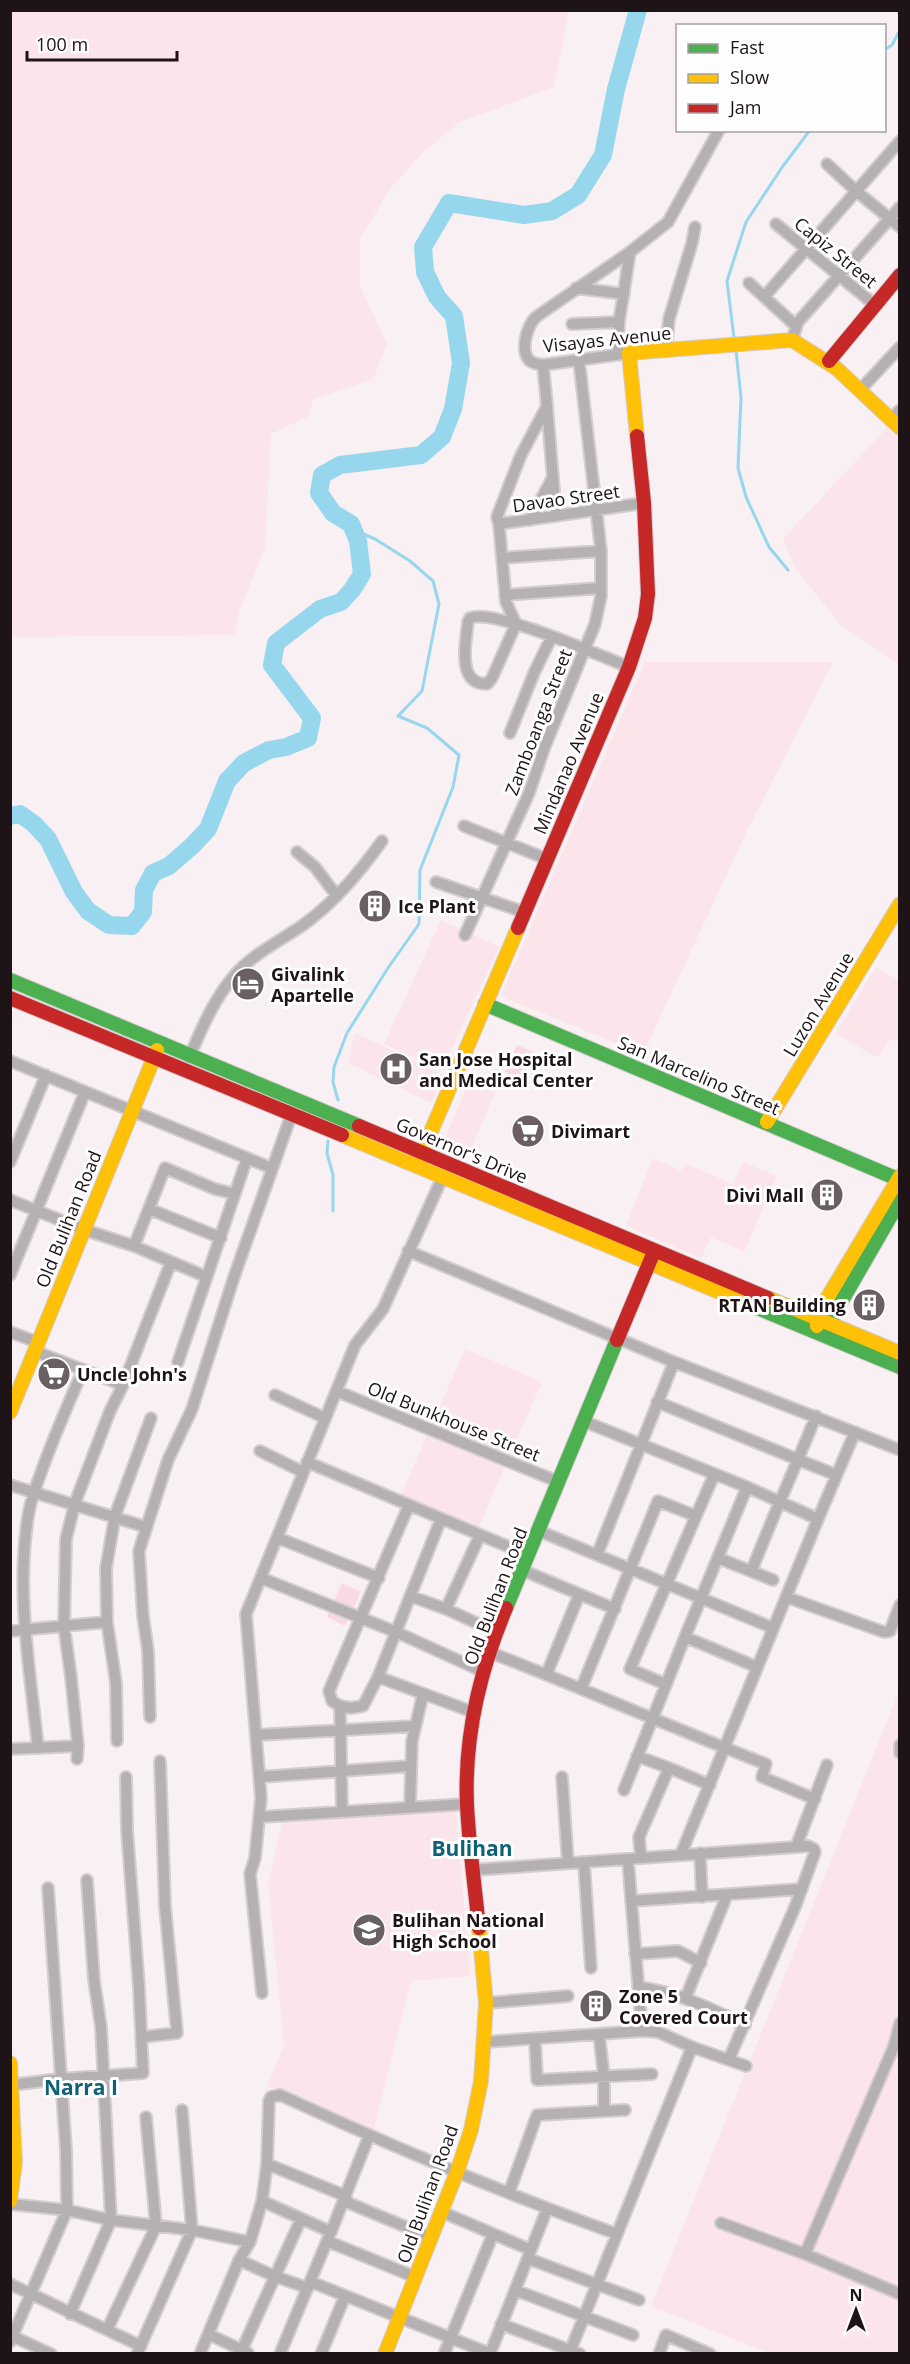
<svg xmlns="http://www.w3.org/2000/svg" width="910" height="2364" font-family="'Open Sans',sans-serif">
	<style>
		.built { fill: #fbe4ea }
		.green { fill: #fadae2 }
		.lines { fill: none; stroke-linecap: round; stroke-linejoin: round }
		.stream { stroke: #97d7ee; stroke-width: 3 }
		.river { stroke: #97d7ee; stroke-width: 18 }
		.street-casing { stroke: #d4cdd0; stroke-width: 14 }
		.fast-casing { stroke: #d4cdd0; stroke-width: 16 }
		.slow-casing { stroke: #d4cdd0; stroke-width: 16 }
		.jam-casing { stroke: #d4cdd0; stroke-width: 16 }
		.street { stroke: #b5b0b1; stroke-width: 10 }
		.fast { stroke: #4caf50; stroke-width: 14 }
		.slow { stroke: #ffc107; stroke-width: 14 }
		.jam { stroke: #c62828; stroke-width: 14 }
		.labels { text-anchor: middle; dominant-baseline: central; stroke-width: 6; stroke-linejoin: round; paint-order: stroke }
		.street-label { font-size: 18px; fill: #1e1316; stroke: #fefefe }
		.poi-label { font-size: 18px; font-weight: bold; fill: #1e1316; stroke: #fefefe; text-anchor: start }
		.quarter-label { font-size: 21px; font-weight: bold; fill: #106178; stroke: #fefefe }
	</style>
	<rect width="100%" height="100%" fill="#f8f0f2"/>
	<path class="built" d="M10,11h559l-15,76 -94,35 -39,32 -30,34 -31,50v48l27,58 -14,35 -60,20 -4,17 -38,18 -6,114 -25,61 -5,26 -224,2z
		M887,428l12,12v224l-58,-39 -46,-57 -12,-29z
		M645,662h188l-87,171 -103,221 -138,-56 -3,-5z
		M441,920l58,27 -57,123 -58,-26z
		M876,967l23,14 1,60 -11,-1 -8,13 -6,4 -39,-24z
		M355,1033l89,42 -13,28 -83,-40z
		M469,1082l26,11 -28,64 -25,-11z
		M653,1158l28,13 4,-8 48,21 10,-22 34,14 -33,76 -33,-15 -10,21 -75,-32z
		M465,1349l77,33 -64,146 -77,-33z
		M899,1692v661h-130l-118,-47z
		M456,1809l14,167 -59,5 -38,152 -106,-47 17,-41 -16,-161 15,-64z"/>
	<path class="green" d="M517,1045l16,7 -11,26 -17,-6z
		M342,1583l19,9 -16,34 -18,-9z"/>
	<g class="lines">
		<path class="stream" d="M898,10l2,8
			M884,50l8,-5 8,-15
			M734,338l-7,-57 19,-59 37,-56 27,-36
			M736,350l5,48 -3,70 8,29 23,50 19,23
			M338,1100l-5,-18 1,-15 13,-34 41,-65 31,-44 1,-54 33,-83 6,-32 -32,-27 -29,-12 24,-25 17,-87 -6,-23 -23,-20 -35,-22 -21,-9
			M328,1141l-1,12 6,22v36"/>
		<path class="river" d="M10,816l10,-2 14,10 14,15 26,53 14,19 21,14 23,1 11,-14 1,-22 9,-17 16,-7 23,-20 16,-17 19,-48 17,-18 25,-13 17,-3 22,-9 4,-20 -40,-53 4,-22 44,-34 21,-7 11,-12 10,-16 -4,-33 -7,-17 -18,-11 -14,-20 3,-18 18,-10 81,-10 21,-18 11,-28 8,-46 -7,-47 -17,-19 -12,-25 -2,-25 26,-44 75,12 28,-4 26,-16 25,-40 13,-66 22,-79"/>
		<g class="street-casing">
			<path id="street" d="M827,164l29,27 44,36
				M776,224l99,81
				M749,283l47,43
				M576,288l48,6
				M764,297l136,-156
				M572,324l47,-2
				M792,340l6,-18 102,-115
				M666,351l3,-32 23,-76 3,-16
				M629,353l-86,12c-5,-1 -10,-1 -14,-5 -9,-10 -2,-34 7,-43l94,-65 38,-30 51,-92
				M618,354l1,-32 11,-70
				M860,390l40,-43
				M547,406l9,110
				M890,420l10,-10
				M530,520l23,-43
				M499,524l145,-21
				M502,558l99,-7
				M505,595l96,-7
				M516,624l-24,54 -5,6c-31,0 -21,-42 -19,-62l2,-4c24,-10 130,38 159,49
				M516,624l-10,-22 -7,-78 -2,-7 24,-62 26,-49 -4,-41
				M510,733l24,-60 17,-35
				M464,826l83,33
				M297,852l18,15 22,29
				M436,882l88,30
				M465,935l64,-142 16,-47 50,-122 6,-28v-45l-22,-191
				M189,1058c12,-28 24,-57 44,-81 18,-22 47,-36 70,-52 32,-23 57,-53 79,-84
				M10,1061l237,97
				M10,1162l36,-87
				M10,1200l75,30 49,16 73,31
				M149,1209l72,29
				M134,1246l31,-78 50,21 20,5
				M408,1251l266,111 226,88
				M10,1275l75,-183
				M10,1332l27,10
				M34,1351l89,34
				M178,1362l69,-204 24,10
				M336,1391l223,91
				M275,1395l50,23
				M657,1402l179,73
				M583,1421l164,66 71,32 -137,335
				M260,1451l43,21
				M307,1462l221,93
				M10,1485l136,42
				M696,1516l18,-41
				M818,1519l37,-87
				M539,1531l234,97
				M480,1535l-34,74 50,23
				M278,1538l101,40
				M597,1555l77,-193
				M718,1558l55,22
				M522,1570l93,39
				M752,1570c20,-52 43,-102 64,-154
				M261,1578l135,54 88,40
				M410,1596l36,13
				M786,1597l98,35 6,-1 10,-26
				M10,1631l97,-9
				M685,1637l62,-150
				M489,1652c93,36 184,76 277,112l-4,13 53,22
				M547,1673l32,-78
				M378,1677l95,35
				M581,1689l77,-188 38,15 -66,153 35,15
				M340,1706l11,2 12,-2 15,-29 63,-158
				M150,1717l-2,-66 -5,-35 -4,-65 29,-91 24,-51 42,-132 58,-164
				M257,1735l158,-9
				M117,1741l-1,-58 -9,-61 -1,-54 9,-52 36,-98
				M900,1745v8
				M38,1748c-8,-78 -23,-160 -9,-237 3,-15 9,-30 14,-44 12,-33 26,-65 40,-97
				M10,1749l68,-3
				M637,1756l32,12
				M77,1759l1,-13 -7,-69 -7,-51 2,-87 9,-36 35,-92 13,-26 48,-123
				M260,1777l151,-11
				M562,1777l6,86
				M624,1790l61,-153 72,30
				M410,1806l2,-65 11,-47
				M342,1811l-2,-105 -8,-5 -3,-10 80,-186
				M260,1817l207,-13
				M700,1853l2,44
				M641,1858l-2,-21 30,-69 41,17
				M628,1860l14,171
				M584,1862l7,106
				M473,1870l323,-23
				M631,1901l171,-12
				M635,1954l43,-3 23,12
				M638,1987c39,5 72,21 107,38
				M262,1993l-12,-119 5,-16 6,-60 -15,-184 109,-269 28,-36 60,-133
				M686,1997l41,-102
				M486,2003l82,-7
				M599,2034l5,43v34
				M142,2037l35,-4 -12,-127 -5,-145
				M535,2040l2,40 115,-6
				M484,2042l158,-11 16,1 34,15 54,19
				M729,2059l66,-152 20,-55 -1,-3 -6,-3 -12,1 31,-82
				M10,2085l50,-6 83,-6 -4,-85 -12,-158 -1,-53
				M267,2164l79,32
				M509,2193l28,-78 88,-5
				M344,2201l86,36
				M10,2204l57,6 44,10 81,10 58,12
				M442,2212l89,38
				M721,2223l84,31 95,40
				M331,2232l38,-96
				M805,2254l89,-208 6,-23
				M529,2259l110,41
				M239,2260l35,16 34,12
				M415,2277l-88,-36 4,-9 -69,-31 5,-37 2,-63 2,-4 9,-2c111,51 223,98 337,139
				M311,2282l180,72
				M10,2284l131,62
				M515,2290l118,45
				M70,2314l41,-94 -10,-193 -7,-47 -7,-100
				M501,2324l79,30
				M107,2330l49,-104 -10,-109
				M208,2334l40,19
				M10,2335l41,19
				M10,2342l57,-132 -1,-60 -18,-262
				M137,2354l55,-124 -10,-120
				M200,2354l39,-94 11,-18 12,-41
				M240,2354l61,-135
				M280,2354l47,-113
				M321,2354l24,-58
				M444,2354l49,-120
				M490,2354l57,-145
				M569,2354l123,-307
				M659,2354l7,-19 44,19"/>
		</g>
		<g class="fast-casing">
			<path id="fast" d="M10,980l349,146
				M485,1004l415,176
				M748,1304l152,63
				M821,1328l8,-5 71,-123
				M506,1608l111,-268"/>
		</g>
		<g class="slow-casing">
			<path id="slow" d="M637,436l-8,-83 163,-13 44,28 64,60
				M767,1122l133,-218
				M342,1135l406,169
				M418,1162l100,-234
				M768,1298l132,55
				M817,1326l-1,-9 84,-141
				M10,1412l147,-362
				M10,2063l5,99 -5,39
				M385,2354l72,-182 14,-42 10,-49 5,-78 -7,-75"/>
		</g>
		<g class="jam-casing">
			<path id="jam" d="M829,361l71,-86
				M518,928l111,-261 16,-49 3,-24 -4,-91 -7,-67
				M10,998l332,137
				M359,1126l409,172
				M617,1340l36,-86
				M479,1928c-4,-41 -10,-82 -12,-123 -3,-68 13,-135 39,-197"/>
		</g>
		<use href="#street" class="street"/>
		<use href="#fast" class="fast"/>
		<use href="#slow" class="slow"/>
		<use href="#jam" class="jam"/>
	</g>
	<defs>
		<g id="building-disc" transform="scale(1.725)"><circle r="9.5" fill="#6a6063" stroke="#fefefe"/><path d="M-4-6H4V6H1V3H-1V6H-4ZM-2.5-4.3h1.7v1.8h-1.7ZM.8-4.3h1.7v1.8H.8ZM-2.5-1h1.7V.8h-1.7ZM.8-1h1.7V.8H.8Z" fill="#fff"/></g>
		<g id="hotel-disc" transform="scale(1.725)"><circle r="9.5" fill="#6a6063" stroke="#fefefe"/><path d="M-6-4.5h1.5V1H6V5H4.5V3h-9V5H-6ZM-4 0a1.8 1.8 0 1 1 3.6 0ZM.5 0V-2.5h3Q6-2.5 6 0Z" fill="#fff"/></g>
		<g id="hospital-disc" transform="scale(1.725)"><circle r="9.5" fill="#6a6063" stroke="#fefefe"/><path d="M-5-5h3v3.5h4V-5h3V5h-3V1.5h-4V5h-3Z" fill="#fff"/></g>
		<g id="supermarket-disc" transform="scale(1.725)"><circle r="9.5" fill="#6a6063" stroke="#fefefe"/><path d="M-6-5.5h2.5l.6 2H6L4.5 2H-2.5L-4.4-4H-6ZM-1.5 3.2a1.3 1.3 0 1 0 .1 0ZM3 3.2a1.3 1.3 0 1 0 .1 0Z" fill="#fff"/></g>
		<g id="school-disc" transform="scale(1.725)"><circle r="9.5" fill="#6a6063" stroke="#fefefe"/><path d="M0-5L7-2L0 1L-7-2ZM-4 1L0 2.5L4 1V4Q0 6-4 4Z" fill="#fff"/></g>
	</defs>
	<g fill-rule="evenodd">
		<use href="#building-disc" x="375" y="906"/>
		<use href="#hotel-disc" x="248" y="984"/>
		<use href="#hospital-disc" x="396" y="1069"/>
		<use href="#supermarket-disc" x="528" y="1131"/>
		<use href="#building-disc" x="827" y="1195"/>
		<use href="#building-disc" x="869" y="1305"/>
		<use href="#supermarket-disc" x="54" y="1374"/>
		<use href="#school-disc" x="369" y="1930"/>
		<use href="#building-disc" x="596" y="2006"/>
	</g>
	<g class="labels">
		<g class="street-label">
			<text transform="translate(836 252) rotate(39)">Capiz Street</text>
			<text transform="translate(607 339) rotate(-6)">Visayas Avenue</text>
			<text transform="translate(566 498) rotate(-8)">Davao Street</text>
			<text transform="translate(538 722) rotate(-69)">Zamboanga Street</text>
			<text transform="translate(568 763) rotate(-67)">Mindanao Avenue</text>
			<text transform="translate(818 1004) rotate(-59)">Luzon Avenue</text>
			<text transform="translate(699 1075) rotate(23)">San Marcelino Street</text>
			<text transform="translate(462 1150) rotate(23)">Governor's Drive</text>
			<text transform="translate(68 1219) rotate(-68)">Old Bulihan Road</text>
			<text transform="translate(454 1421) rotate(22)">Old Bunkhouse Street</text>
			<text transform="translate(495 1596) rotate(-69)">Old Bulihan Road</text>
			<text transform="translate(427 2194) rotate(-70)">Old Bulihan Road</text>
		</g>
		<g class="poi-label">
			<text x="398" y="906">Ice Plant</text>
			<text x="271" y="974">Givalink<tspan x="271" dy="21">Apartelle</tspan></text>
			<text x="419" y="1059">San Jose Hospital<tspan x="419" dy="21">and Medical Center</tspan></text>
			<text x="551" y="1131">Divimart</text>
			<text x="804" y="1195" text-anchor="end">Divi Mall</text>
			<text x="846" y="1305" text-anchor="end">RTAN Building</text>
			<text x="77" y="1374">Uncle John's</text>
			<text x="392" y="1920">Bulihan National<tspan x="392" dy="21">High School</tspan></text>
			<text x="619" y="1996">Zone 5<tspan x="619" dy="21">Covered Court</tspan></text>
		</g>
		<g class="quarter-label">
			<text x="472" y="1848">Bulihan</text>
			<text x="81" y="2087">Narra I</text>
		</g>
	</g>
	<rect width="910" height="2364" fill="none" stroke="#1e1316" stroke-width="24"/>
	<rect x="676" y="24" width="210" height="108" fill="#fefefe" stroke="#a4a0a1" stroke-width="1.5"/>
	<rect x="688" y="44" width="30" height="9" fill="#4caf50" stroke="#a4a0a1" stroke-width="1.5"/>
	<text x="730" y="54" font-size="18" fill="#1e1316">Fast</text>
	<rect x="688" y="74" width="30" height="9" fill="#ffc107" stroke="#a4a0a1" stroke-width="1.5"/>
	<text x="730" y="84" font-size="18" fill="#1e1316">Slow</text>
	<rect x="688" y="104" width="30" height="9" fill="#c62828" stroke="#a4a0a1" stroke-width="1.5"/>
	<text x="730" y="114" font-size="18" fill="#1e1316">Jam</text>
	<g transform="translate(856 2310)" stroke="#fefefe" stroke-width="4.5" paint-order="stroke">
	<path d="M0-4.5L10 22L0 15L-10 22Z" fill="#1e1316"/>
	<text y="-9" font-size="16" font-weight="bold" text-anchor="middle" fill="#1e1316">N</text>
	</g>
	<path d="M27 51v9h150v-9" fill="none" stroke="#1e1316" stroke-width="3"/>
	<text x="36" y="51" font-size="18" fill="#1e1316" stroke="#fefefe" stroke-width="4.5" paint-order="stroke">100 m</text>
</svg>
